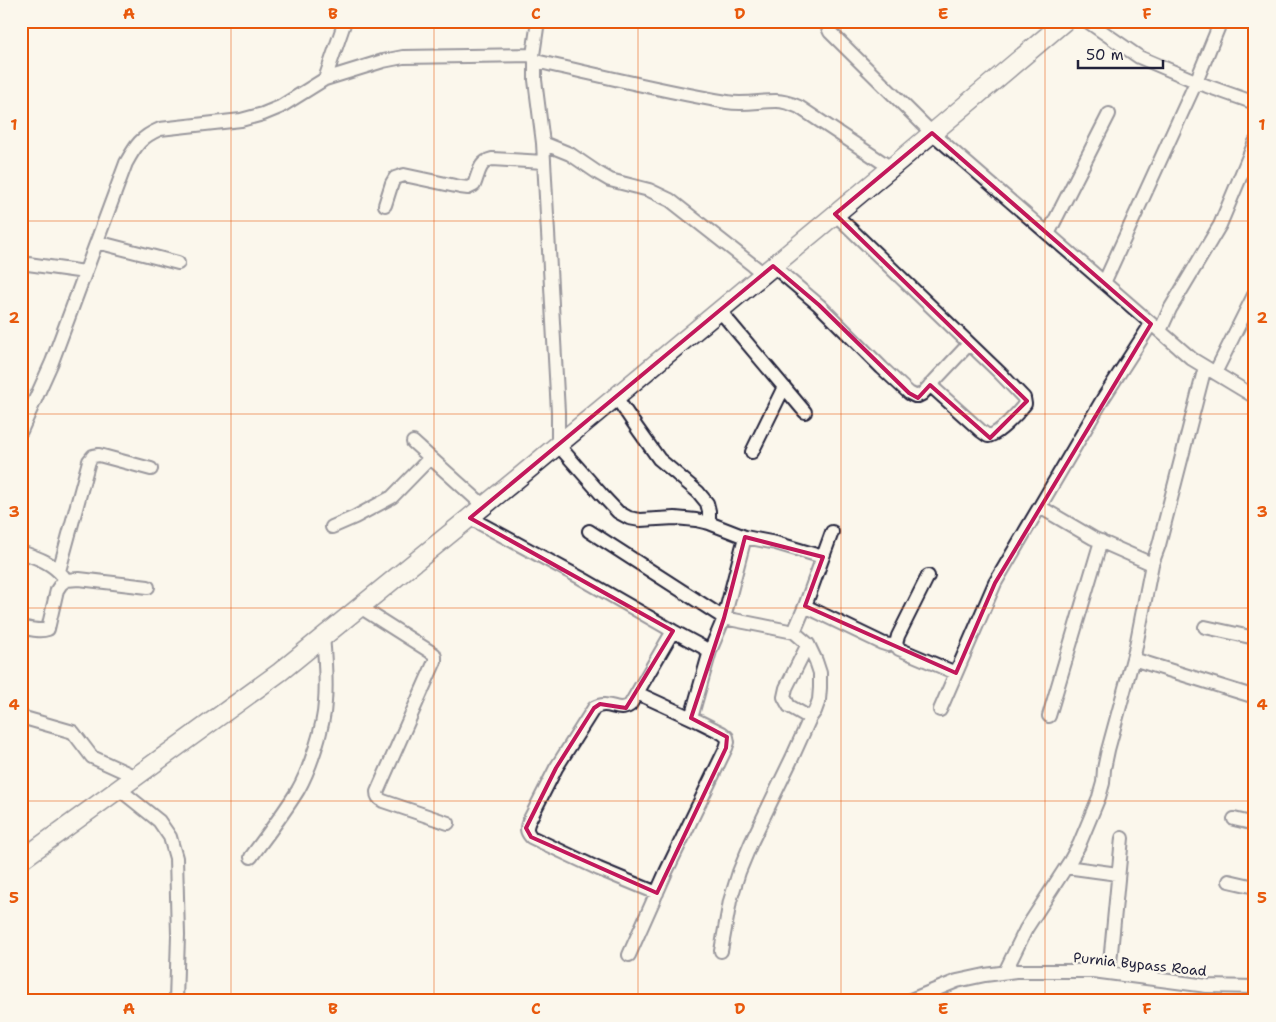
<svg xmlns="http://www.w3.org/2000/svg" width="1276" height="1022" font-family="'Shantell Sans',sans-serif">
	<style>
		.lines { fill: none; stroke-linecap: round; stroke-linejoin: round }
		.minor-casing { stroke: #22223b; stroke-width: 16 }
		.highway-casing { stroke: #22223b; stroke-width: 21 }
		.minor { stroke: #fbf7ec; stroke-width: 12 }
		.highway { stroke: #fbf7ec; stroke-width: 18 }
		.marked { fill: none; stroke: #c2185b; stroke-width: 4; stroke-linejoin: round }
		.grid { fill: none; stroke: #e8590c; stroke-width: 1; stroke-opacity: 0.55 }
		.labels { text-anchor: middle; dominant-baseline: central; stroke-width: 5; stroke-linejoin: round; paint-order: stroke }
		.street-label { font-size: 14px; fill: #22223b; stroke: #fbf7ec }
		.neatline { fill: none; stroke: #e8590c; stroke-width: 2 }
		.grid-label { font-size: 16px; text-anchor: middle; font-weight: bold; fill: #e8590c }
	</style>
	<rect width="100%" height="100%" fill="#fbf7ec"/>
	<filter id="ink" filterUnits="userSpaceOnUse"><feTurbulence type="fractalNoise" baseFrequency=".02" numOctaves="2"/><feDisplacementMap in="SourceGraphic" scale="10" xChannelSelector="R" yChannelSelector="G"/><feConvolveMatrix kernelMatrix="1 2 1 2 8 2 1 2 1" color-interpolation-filters="sRGB"/></filter>
	<g filter="url(#ink)">
		<g class="lines">
			<g class="minor-casing">
				<path id="minor" d="M538,21l-5,34 2,6v19l8,63 15,269v33l43,49 17,18 11,6 11,2 35,-2 21,2 13,3 36,14 31,6 47,14
					M825,21l5,11 102,101 260,226 63,38
					M1087,21l52,36 68,29 48,17
					M21,22v-1
					M535,61c64,14 127,30 192,41 16,3 33,-1 49,-1 8,0 16,3 23,6l92,61
					M325,79l20,-58
					M543,143l27,11 28,19 12,7 39,10 21,10 94,74
					M385,205l7,-22 3,-5 9,-3 56,12 8,1 6,-3c5,-12 5,-23 18,-26l52,3
					M835,214l166,160 23,24 1,6c-7,9 -27,31 -37,32l-7,-5 -51,-46
					M1048,234l61,-120
					M97,242l81,21
					M21,263l64,9
					M773,266l46,39 63,63 27,25 6,3h3l4,-2 47,-50
					M1104,283l92,-201 25,-61
					M720,311l85,101
					M1160,331l10,-22 50,-84 35,-83
					M1215,373l40,-80
					M616,397l21,31 22,31 39,33 9,11 2,8v12
					M21,431l31,-69 74,-199c10,-18 15,-26 34,-34l81,-9 22,-6 17,-7 45,-28 58,-18 20,-4 130,-2
					M413,442l71,64
					M752,452l32,-65
					M1040,507l53,31 59,26
					M470,518l111,60 92,53 37,20
					M332,527l23,-10 37,-20 38,-39
					M589,531l135,87 70,14 14,12 8,17 4,12v15l-1,12 -4,11 -5,7 -18,40 -41,85 -12,29 -9,29 -9,50
					M21,552c17,6 30,10 42,24
					M59,571l30,-110 4,-5 6,-1 52,14
					M928,576l-30,60 -2,8 3,5 57,24
					M805,606l77,37 6,2 8,-1
					M360,607l74,47 1,3v4l-58,131c0,5 2,7 6,9l65,22
					M21,627c9,2 18,5 27,2l9,-39 4,-6 5,-4 13,-1 69,8
					M1205,627l50,11
					M794,632l11,-26 27,-74
					M808,644l-22,44 -2,9 5,9 21,12
					M1133,659l116,36h6
					M940,710l55,-127 109,-186 47,-73
					M1049,716l52,-175
					M21,717l52,15 19,25 44,20
					M691,718l19,-67 14,-33 21,-81
					M119,789l40,32 11,16 6,21 2,77 -2,66
					M1234,819l21,5
					M251,857c16,-22 33,-44 47,-67 12,-21 26,-63 27,-88 2,-22 0,-44 -2,-66
					M1066,867l52,7
					M1229,881l26,6
					M657,893l-58,-24 -68,-32c-5,-6 -5,-9 -2,-16l27,-53 38,-60c15,-9 23,6 36,-3l43,-74
					M629,955l37,-83 60,-124 2,-6 -1,-5 -5,-4 -22,-11 -63,-29
					M1005,972l21,-43 44,-68 9,-16 20,-48 4,-14 1,-14 4,-19 27,-99 17,-87 7,-19 46,-178
					M1109,973l13,-135
					M908,1001l49,-20 28,-6 31,-4h77l114,15 48,1"/>
			</g>
			<g class="highway-casing">
				<path id="highway" d="M21,860l259,-188 237,-193 374,-311 174,-147"/>
			</g>
			<use href="#minor" class="minor"/>
			<use href="#highway" class="highway"/>
		</g>
	</g>
	<path d="M0 0H1276V1022H0ZM932,133l219,191 -156,259 -39,90 -151,-67 18,-49 -78,-20 -21,81 -33,100 36,19 -1,11 -69,145 -126,-56 -5,-9 30,-60 38,-60 6,-4 26,4 47,-77 -203,-113 303,-252 46,39 90,88 9,5 12,-13 60,53 37,-37 -192,-187z" fill="#fbf7ec" fill-opacity=".55" fill-rule="evenodd"/>
	<path class="marked" d="M932,133l219,191 -156,259 -39,90 -151,-67 18,-49 -78,-20 -21,81 -33,100 36,19 -1,11 -69,145 -126,-56 -5,-9 30,-60 38,-60 6,-4 26,4 47,-77 -203,-113 303,-252 46,39 90,88 9,5 12,-13 60,53 37,-37 -192,-187z"/>
	<path class="grid" d="M231,21v980M434,21v980M638,21v980M841,21v980M1045,21v980M21,221h1234M21,414h1234M21,608h1234M21,801h1234"/>
	<g class="labels">
		<g class="street-label">
			<text transform="translate(1140 964) rotate(6)">Purnia Bypass Road</text>
		</g>
	</g>
	<rect width="1276" height="1022" fill="none" stroke="#fbf7ec" stroke-width="55"/>
	<path d="M1078 60v8h85v-8" fill="none" stroke="#22223b" stroke-width="2.5"/>
	<text x="1086" y="60" font-size="15" fill="#22223b" stroke="#fbf7ec" stroke-width="4" paint-order="stroke">50 m</text>
	<rect x="28" y="28" width="1220" height="966" class="neatline"/>
	<g class="grid-label">
		<text x="129" y="19">A</text>
		<text x="333" y="19">B</text>
		<text x="536" y="19">C</text>
		<text x="740" y="19">D</text>
		<text x="943" y="19">E</text>
		<text x="1147" y="19">F</text>
		<text x="14" y="130">1</text>
		<text x="1262" y="130">1</text>
		<text x="14" y="323">2</text>
		<text x="1262" y="323">2</text>
		<text x="14" y="517">3</text>
		<text x="1262" y="517">3</text>
		<text x="14" y="710">4</text>
		<text x="1262" y="710">4</text>
		<text x="14" y="903">5</text>
		<text x="1262" y="903">5</text>
		<text x="129" y="1014">A</text>
		<text x="333" y="1014">B</text>
		<text x="536" y="1014">C</text>
		<text x="740" y="1014">D</text>
		<text x="943" y="1014">E</text>
		<text x="1147" y="1014">F</text>
	</g>
</svg>
